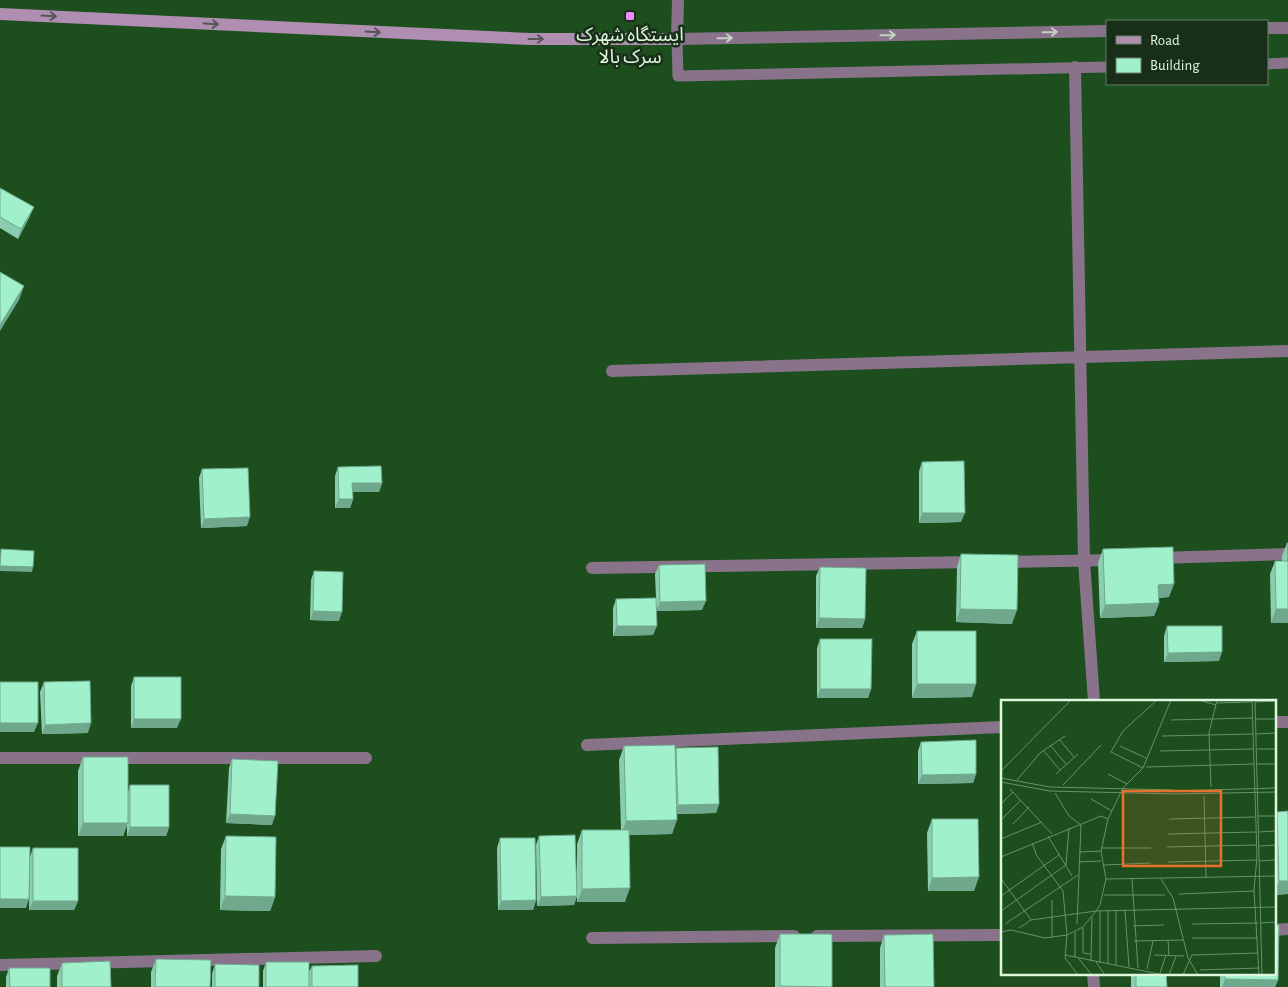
<svg xmlns="http://www.w3.org/2000/svg" width="1288" height="987" font-family="'Alegreya Sans','Noto Sans Arabic',sans-serif">
	<style>
		.lines { fill: none; stroke-linecap: round; stroke-linejoin: round }
		.service { stroke: #88738a; stroke-width: 11 }
		.minor { stroke: #88738a; stroke-width: 12 }
		.secondary { stroke: #af8eb1; stroke-width: 12 }
		.wall { fill: #8aceaf }
		.shaded-wall { fill: #70a88e }
		.building { fill: #a0f0cb; stroke: #70a88e }
		.oneway { stroke: #555456 }
		.oneway2 { stroke: #c4d0c3 }
		.poi-dot { fill: #ee8cf8; stroke: #192e19; stroke-width: 2 }
		.labels { text-anchor: middle; dominant-baseline: central; stroke-width: 5; stroke-linejoin: round; paint-order: stroke }
		.poi-label { font-size: 19px; fill: #ddf8dc; stroke: #192e19 }
		.inset-road { fill: none; stroke: #6a926a; stroke-width: 1 }
		.view { fill: #e6712b; fill-opacity: 0.15; stroke: #e6712b; stroke-width: 2.5 }
		.inset-edge { fill: none; stroke: #ddf8dc; stroke-width: 2.5 }
	</style>
	<rect width="100%" height="100%" fill="#1d4e1e"/>
	<g class="lines">
		<path class="service" d="M677,39l1,37 429,-9
			M1267,64l21,-1"/>
		<path class="minor" d="M678,0l-1,39 430,-8
			M1267,28h21
			M1075,67l9,494 10,140
			M612,371l676,-20
			M1158,558l130,-4
			M1001,562l115,-2
			M592,568l384,-6
			M1274,722h14
			M587,745l415,-18
			M0,758h366
			M1274,930l14,-1
			M817,936l185,-1
			M592,938l202,-2
			M0,965l376,-9
			M1093,973l1,14"/>
		<path class="secondary" d="M0,14l530,25h147"/>
	</g>
	<path class="wall" d="M0,188l30,28 -12,23 -18,-11z
		M922,462l39,60 -42,1v-52z
		M338,467l44,16 -3,9h-26v7l-3,9h-15v-32z
		M202,469l45,57 -46,2 -2,-50z
		M1287,543l1,80h-17l-1,-49 5,-13h7v-5z
		M1103,549l66,48 -11,1 1,5 -5,13 -54,2 -2,-55z
		M961,554l51,70 -56,-2 1,-55z
		M659,565l43,45 -46,1 -3,24 -40,1v-28l3,-9 40,-1 -1,-24z
		M820,567l45,52 -3,9h-46v-52z
		M314,571l25,50 -29,-1 1,-40z
		M1167,626l52,35 -55,1v-26z
		M917,631l55,66 -60,1v-54z
		M820,639l51,50 -3,9h-51v-50z
		M134,677l43,51h-46v-42z
		M44,682l44,51 -46,1 -2,-42z
		M921,742l55,32 -3,9 -55,1v-33z
		M624,746l51,6 1,-4 43,56 -3,9 -40,1 -4,20 -43,1 -4,67h-48v-58l5,-14h39l-2,-70z
		M83,757l45,35 2,-7 39,42 -3,9h-39v-11l-4,11h-45v-65z
		M232,759l40,66 -46,-2 3,-55z
		M1277,812l11,82 -14,1v-77z
		M932,819l42,72h-46l-1,-58z
		M226,836l49,61 -5,14 -50,-1 1,-61z
		M539,836l38,60 -3,9 -37,1 -1,-61z
		M500,838l36,62 -3,10h-35l-1,-62z
		M33,848l45,53 -4,9h-45l1,-53z
		M780,934l52,53h-57v-39z
		M884,935l50,52h-54v-39z
		M156,959l54,28h-59v-15z
		M266,962l43,10 3,-6 46,21h-95v-16z
		M62,963l49,24h-54v-11z
		M215,964l44,23h-47v-13z
		M9,968l41,19h-44v-10z
		M1131,973h35l1,14h-36z
		M1220,973h54l4,7 -3,7h-55z"/>
	<path class="shaded-wall" d="M34,207l-4,9 -12,23 3,-10z
		M24,286l-5,14 -19,31v-6z
		M352,483h30l-3,9h-30z
		M339,499h14l-3,9h-15z
		M922,513h43l-4,9 -42,1z
		M250,517l-3,9 -46,2 3,-9z
		M0,566l33,1 -1,5 -32,-1z
		M1174,584l-5,13 -16,1 5,-13z
		M706,601l-4,9 -46,1 4,-9z
		M1159,603l-5,13 -54,2 5,-13z
		M960,609l57,1 -5,14 -56,-2z
		M1276,609h12v14h-17z
		M313,611l29,1 -3,9 -29,-1z
		M819,618l46,1 -3,9h-46z
		M617,626h40l-4,9 -40,1z
		M1222,652l-3,9 -55,1 4,-9z
		M917,684h59l-4,13 -60,1z
		M820,689h51l-3,9h-51z
		M134,719h47l-4,9h-46z
		M0,723h38l-4,9h-34z
		M91,723l-3,10 -46,1 3,-9z
		M976,774l-3,9 -55,1 4,-9z
		M719,804l-3,9 -42,1 4,-9z
		M230,814l45,2 -3,9 -46,-2z
		M677,820l-5,14 -51,1 5,-14z
		M83,823h45l-5,13h-45z
		M130,827h39l-3,9h-39z
		M979,877l-5,14h-46l4,-13z
		M1279,881h9v13l-14,1z
		M630,888l-5,14h-48l5,-13z
		M225,896l50,1 -5,14 -50,-1z
		M577,896l-3,9 -37,1 4,-9z
		M0,899h29l-3,9h-26z
		M536,900l-3,10h-35l3,-9z
		M33,901h45l-4,9h-45z
		M1225,979l53,1 -3,7h-53z"/>
	<path class="building" d="M0,188l34,19 -13,22 -21,-12z
		M0,272l24,14 -24,39z
		M964,461l1,52h-43v-51z
		M381,466l1,17h-30l1,16h-14l-1,-32z
		M248,468l2,49 -46,2 -2,-50z
		M1287,543h1v66h-12l-1,-48h13z
		M1173,547l1,37 -16,1 1,18 -54,2 -2,-56z
		M1,549l33,2 -1,16 -33,-1z
		M961,554l57,1 -1,55 -57,-1z
		M705,564l1,37 -46,1 -1,-37z
		M820,567l46,1 -1,51 -46,-1z
		M314,571l29,1 -1,40 -29,-1z
		M656,598l1,28h-40l-1,-27z
		M1167,626h55v26l-54,1z
		M917,631h59v53h-59z
		M820,639h52l-1,50h-51z
		M134,677h47v42h-47z
		M90,681l1,42 -46,2 -1,-43z
		M0,682h38v41h-38z
		M1274,731l1,51h-1z
		M976,740v34l-54,1 -1,-33z
		M675,745l2,75 -51,1 -2,-75z
		M718,747l1,57 -41,1 -2,-57z
		M83,757h45v66h-45z
		M232,759l46,2 -3,55 -45,-2z
		M130,785h39v42h-39z
		M1288,811v70h-9l-2,-69z
		M932,819h46l1,58 -47,1z
		M582,830h47l1,58 -48,1z
		M575,835l2,61 -36,1 -2,-61z
		M226,836l50,1 -1,60 -50,-1z
		M500,838h35l1,62 -35,1z
		M0,847h30l-1,52h-29z
		M33,848h45v53h-45z
		M1274,925h5l-1,55 -53,-1v-6h49z
		M780,934h52v53l-52,-1z
		M933,934l1,53h-49l-1,-52z
		M156,959l55,1 -1,27h-55z
		M110,961l1,26h-49v-24z
		M266,962h43v25h-43z
		M215,964l44,1v22h-44z
		M358,965v22h-46v-21z
		M9,968h41v19h-40z
		M1136,973h30l1,14h-31z"/>
	<defs><path id="oneway-shaft" d="M-6 0H5M1.5-3L5.5 0L1.5 3" fill="none" stroke-width="1.6" stroke-linecap="round" stroke-linejoin="round" transform="scale(1.25)"/></defs>
	<g class="oneway">
		<use href="#oneway-shaft" transform="translate(49 16) rotate(3)"/>
		<use href="#oneway-shaft" transform="translate(211 24) rotate(3)"/>
		<use href="#oneway-shaft" transform="translate(373 32) rotate(3)"/>
		<use href="#oneway-shaft" transform="translate(536 39)"/>
	</g>
	<g class="oneway2">
		<use href="#oneway-shaft" transform="translate(1050 32) rotate(-1)"/>
		<use href="#oneway-shaft" transform="translate(888 35) rotate(-1)"/>
		<use href="#oneway-shaft" transform="translate(725 38) rotate(-1)"/>
	</g>
	<rect class="poi-dot" x="625" y="11" width="10" height="10" rx="2.5"/>
	<g class="labels">
		<g class="poi-label">
			<text x="630" y="35">ایستگاه شهرک<tspan x="630" dy="22">سرک بالا</tspan></text>
		</g>
	</g>
	<g transform="translate(1001 700)">
		<rect width="275" height="275" fill="#1d4e1e"/>
		<path class="inset-road" d="M198,0l17,5M251,0l5,157 -3,33 5,85M254,0l7,275M254,2l21,-1M215,3l36,-1M255,19h20M170,20l81,-2M255,34l20,-1M161,36l91,-2M58,39l15,18M49,45l16,19M119,46l26,12M256,49h19M42,50l17,20M159,51l93,-2M256,64h19M145,67l108,-3M142,68l-32,-16 12,-21 34,-31M0,71l70,-71M55,74l22,-20M107,74l19,10M0,78l49,9 124,3M16,80l23,-27 25,-17M0,82l49,9 124,3M62,85l38,-40M210,87l-2,-54 8,-33M9,89l42,45M173,91l102,-3M54,93l14,23 12,9 -4,99M173,94l102,-2M203,96l2,82M90,99l21,12M0,104l12,-12M257,116h18M168,119l86,-2M0,120l20,-20M12,124l16,-17M257,132l18,-1M167,134l88,-2M47,136l24,40M0,139l41,-17M31,143l5,13 26,35 4,44 -2,23 13,17M258,146l17,-1M166,147l89,-2M101,148h49M78,152l22,-1M0,157l100,-41 7,3M258,161l17,-1M78,162l22,-1M167,162l89,-2M102,165l48,-2M105,179l170,-3M131,179l6,89M160,179l12,19 15,60 10,17M1,180l29,40M178,194l75,-3M103,195h61M0,196l58,-41M51,200v37M0,211l65,-46 3,-37M99,211v52M124,211l4,56M260,223l15,-1M4,224l73,-49M191,224l66,-1M132,226l31,-1M18,228l12,-8 65,-9 4,-6 6,-26 -5,-28 7,-32 15,-31 20,-20 28,-68M82,228v25l8,1M0,232l10,-2 34,8 22,-3 16,-8 13,-16 180,-4M191,238h66M167,240l1,16M133,241l49,-1M64,255l99,20M153,255l30,1M74,257v-25M78,259l13,16M90,261l1,-44M95,262l9,13M107,264v-53M115,265v-54M146,269l6,-28M199,270l59,-2M159,273l6,-18M168,275l7,-19M182,275l9,-20 66,-2"/>
		<path class="view" d="M122,91h98v75h-98z"/>
		<rect width="275" height="275" class="inset-edge"/>
	</g>
	<rect x="1106" y="20" width="162" height="65" fill="#192e19" stroke="#677f67"/>
	<rect x="1116" y="36" width="25" height="8" fill="#af8eb1" stroke="#677f67"/>
	<text x="1150" y="45" font-size="15" fill="#ddf8dc">Road</text>
	<rect x="1116" y="58" width="25" height="15" fill="#a0f0cb" stroke="#677f67"/>
	<text x="1150" y="70" font-size="15" fill="#ddf8dc">Building</text>
</svg>
